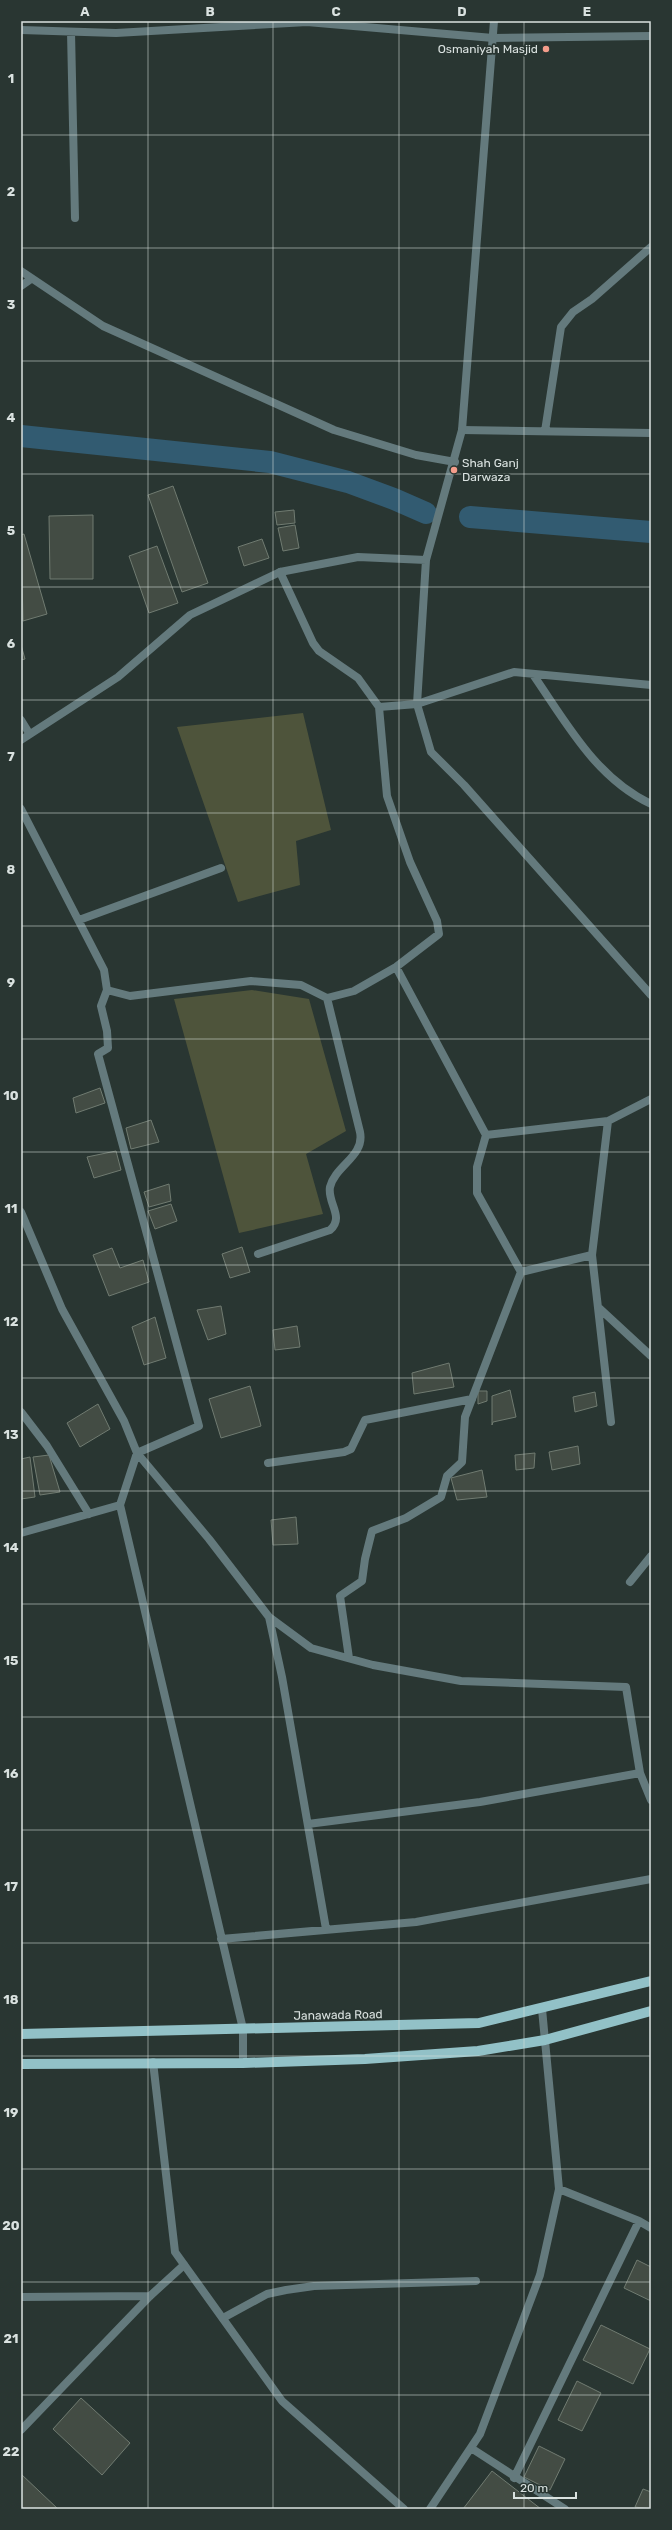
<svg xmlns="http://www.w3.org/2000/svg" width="672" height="2530" font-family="Rubik,sans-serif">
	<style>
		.green { fill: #4e543b }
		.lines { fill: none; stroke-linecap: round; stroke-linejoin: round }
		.canal { stroke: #325b71; stroke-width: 22 }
		.building { fill: #434c44; stroke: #707b71 }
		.minor { stroke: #647a7d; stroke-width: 8 }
		.tertiary { stroke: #647a7d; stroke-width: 8 }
		.primary { stroke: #92c1c7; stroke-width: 10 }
		.grid { fill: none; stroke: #dae2e0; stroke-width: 1; stroke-opacity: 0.55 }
		.poi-dot { fill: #f49d8b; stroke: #293632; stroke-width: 1.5 }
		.labels { text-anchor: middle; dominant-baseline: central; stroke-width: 3.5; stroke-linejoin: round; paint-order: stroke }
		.poi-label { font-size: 12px; fill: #dae2e0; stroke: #293632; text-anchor: end }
		.street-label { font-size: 12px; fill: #dae2e0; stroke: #293632 }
		.neatline { fill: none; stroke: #dae2e0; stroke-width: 1.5 }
		.grid-label { font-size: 13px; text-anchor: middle; font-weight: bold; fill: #dae2e0 }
	</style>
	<rect width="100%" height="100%" fill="#293632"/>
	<path class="green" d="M303,713l28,117 -35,11 4,44 -62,17 -61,-175z
		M252,990l57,9 37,132 -40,23 17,60 -84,19 -65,-234z"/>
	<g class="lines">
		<path class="canal" d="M21,436l249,26 78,20 46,17 32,14
			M470,517l181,15"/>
	</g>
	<path class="building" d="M173,486l35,97 -26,9 -34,-97z
		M294,510l1,13 -18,2 -2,-13z
		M93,515v64h-43l-1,-63z
		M295,525l4,23 -16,3 -5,-23z
		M24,534l23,80 -24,7 -2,-86z
		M262,539l7,19 -25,8 -6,-19z
		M157,546l21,57 -29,10 -20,-57z
		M21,645l4,14 -4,1z
		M100,1088l5,15 -29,10 -3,-15z
		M151,1120l8,22 -28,7 -5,-21z
		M116,1151l5,19 -27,8 -7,-21z
		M169,1184l2,17 -22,6 -5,-15z
		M171,1204l6,17 -22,8 -7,-18z
		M242,1247l8,25 -20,6 -8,-24z
		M112,1248l8,20 23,-8 6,22 -40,14 -16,-41z
		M221,1306l5,28 -18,6 -11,-30z
		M155,1317l11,41 -22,7 -12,-38z
		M297,1326l3,21 -25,3 -2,-20z
		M449,1363l5,24 -40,7 -2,-21z
		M250,1386l11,40 -40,12 -12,-39z
		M510,1390l6,27 -23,5 -1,3v-29z
		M478,1391h9v10l-9,3z
		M595,1392l2,14 -22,6 -2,-15z
		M98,1404l12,25 -30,18 -13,-24z
		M578,1446l2,18 -28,6 -3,-18z
		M535,1453l-1,15 -18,2 -1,-15z
		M49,1455l11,37 -20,3 -7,-38z
		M30,1457l5,40 -14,2v-40z
		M482,1470l5,27 -30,3 -6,-22z
		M296,1517l2,27 -25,1 -2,-25z
		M637,2260l14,7v34l-27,-13z
		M601,2325l49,24 -17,35 -50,-24z
		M577,2381l24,12 -19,38 -24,-11z
		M81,2398l49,45 -28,32 -49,-46z
		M539,2446l26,13 -15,31 -26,-13z
		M492,2471l49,38h-78z
		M21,2474l37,35h-37z
		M643,2489l8,3v17l-16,-2z"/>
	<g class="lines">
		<path class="minor" d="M21,30l95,3 191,-11 186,16 158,-2
			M71,32l4,186
			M21,286l10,-7
			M462,430l189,3
			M545,431l16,-104 12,-15 19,-13 59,-52
			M534,676c33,48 62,102 117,128
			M379,707l38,-3 97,-32 137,13
			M21,720l8,13
			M21,809l83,161 3,20 -6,16 6,25 1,17 -10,6 101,372 -62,27 -17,52
			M79,920l142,-52
			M396,967l90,168 -9,32v26l44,79
			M107,990l23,6 121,-15 50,4 26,13 27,-7 42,-24 43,-33 -2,-13 -27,-59 -23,-66 -8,-89 -21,-29 -39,-27 -6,-8 -33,-71
			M486,1135l122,-14
			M21,1212l41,97 62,112 13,32 72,86 60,78 42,31 62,17 88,16 165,6 14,86 11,27
			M258,1254l72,-24c15,-13 -3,-27 0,-43 5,-21 35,-31 30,-55l-33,-134
			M599,1308l52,48
			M21,1412l26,34 42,68
			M611,1422l-19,-167 16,-134 43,-22
			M268,1463l76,-11 7,-3 14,-29 107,-21
			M21,1533l99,-28 123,524v34
			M630,1582l21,-26
			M269,1617l13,60 44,252
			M349,1658l-9,-62 22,-15 3,-22 7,-28 34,-13 35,-21 6,-21 15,-14 3,-45 56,-145 71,-17
			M308,1824l172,-22 160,-29
			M221,1939l195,-17 235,-43
			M559,2189l80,32 12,7
			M21,2297l129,-1
			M223,2318l44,-24 19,-4 28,-4 162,-5
			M21,2430l129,-134 34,-31
			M471,2448l94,61
			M514,2478l125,-257
			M430,2509l50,-75 60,-159 19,-86 -17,-180"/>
		<path class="tertiary" d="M494,21l-32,409 -36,130 -9,144 14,48 33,33 187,210
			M21,271l82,55 231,104 82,25 39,7
			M21,740l97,-63 72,-62 90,-43 78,-15 68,3
			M153,2062l22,190 107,149 122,108"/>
		<path class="primary" d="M21,2034l458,-11 172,-42
			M21,2064l222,-1 122,-4 113,-8 67,-11 106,-29"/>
	</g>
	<path class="grid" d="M148,21v2488M273,21v2488M399,21v2488M524,21v2488M21,135h630M21,248h630M21,361h630M21,474h630M21,587h630M21,700h630M21,813h630M21,926h630M21,1039h630M21,1152h630M21,1265h630M21,1378h630M21,1491h630M21,1604h630M21,1717h630M21,1830h630M21,1943h630M21,2056h630M21,2169h630M21,2282h630M21,2395h630"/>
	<g class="poi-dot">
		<circle cx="546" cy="49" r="4"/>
		<circle cx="454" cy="470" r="4"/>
	</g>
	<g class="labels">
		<g class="poi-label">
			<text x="538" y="49">Osmaniyah Masjid</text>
			<text x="462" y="463" text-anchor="start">Shah Ganj<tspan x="462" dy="14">Darwaza</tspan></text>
		</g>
		<g class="street-label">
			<text transform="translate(338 2015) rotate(-1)">Janawada Road</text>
		</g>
	</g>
	<rect width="672" height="2530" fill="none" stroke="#293632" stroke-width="44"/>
	<path d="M514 2492v6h62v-6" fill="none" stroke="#dae2e0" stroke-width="2"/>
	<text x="520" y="2492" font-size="12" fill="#dae2e0" stroke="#293632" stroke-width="3" paint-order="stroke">20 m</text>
	<rect x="22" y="22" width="628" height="2486" class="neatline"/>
	<g class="grid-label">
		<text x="85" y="16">A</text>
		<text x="210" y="16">B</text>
		<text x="336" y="16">C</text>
		<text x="462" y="16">D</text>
		<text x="587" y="16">E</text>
		<text x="11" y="83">1</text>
		<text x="11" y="196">2</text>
		<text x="11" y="309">3</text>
		<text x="11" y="422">4</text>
		<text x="11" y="535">5</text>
		<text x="11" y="648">6</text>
		<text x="11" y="761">7</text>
		<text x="11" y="874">8</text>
		<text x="11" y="987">9</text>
		<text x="11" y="1100">10</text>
		<text x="11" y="1213">11</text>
		<text x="11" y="1326">12</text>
		<text x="11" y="1439">13</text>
		<text x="11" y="1552">14</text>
		<text x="11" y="1665">15</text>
		<text x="11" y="1778">16</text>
		<text x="11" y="1891">17</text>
		<text x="11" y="2004">18</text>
		<text x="11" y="2117">19</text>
		<text x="11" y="2230">20</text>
		<text x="11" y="2343">21</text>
		<text x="11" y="2456">22</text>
	</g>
</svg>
